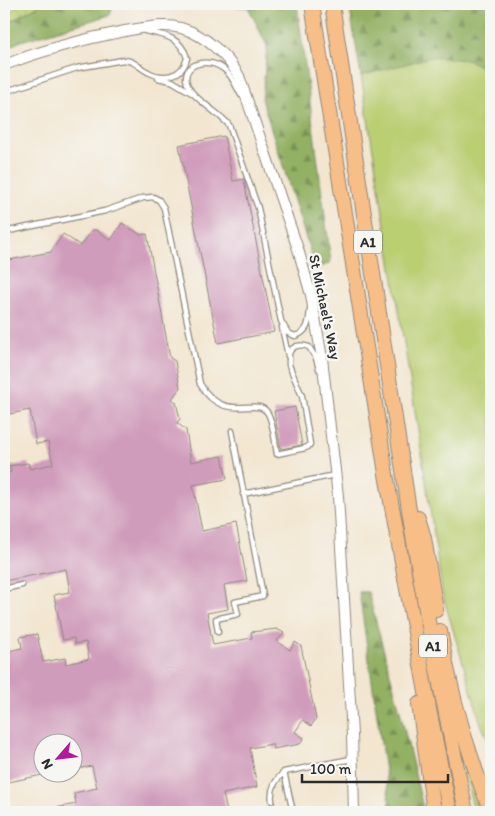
<svg xmlns="http://www.w3.org/2000/svg" width="495" height="816" font-family="Itim,sans-serif">
	<style>
		.grass { fill: url(#grass-dots); stroke: #727c4e }
		.forest { fill: url(#forest-firs); stroke: #5f6e48 }
		.green { fill: #bace72; stroke: #727c4e }
		.building { fill: #d09cbb }
		.lines { fill: none; stroke-linecap: round; stroke-linejoin: round }
		.service-casing { stroke: #8e887e; stroke-width: 7 }
		.tertiary-casing { stroke: #8e887e; stroke-width: 12 }
		.trunk-casing { stroke: #8e887e; stroke-width: 16 }
		.service { stroke: #fff; stroke-width: 4.5 }
		.tertiary { stroke: #fff; stroke-width: 10 }
		.trunk { stroke: #f7be87; stroke-width: 14 }
		.labels { text-anchor: middle; dominant-baseline: central; stroke-width: 5; stroke-linejoin: round; paint-order: stroke }
		.shield { fill: #f6f6f2; stroke: #686867; stroke-width: 1 }
		.shield-label { font-size: 14px; font-weight: bold; fill: #2b2b2b }
		.street-label { font-size: 15px; fill: #2b2b2b; stroke: #f6f6f2 }
	</style>
	<defs>
		<pattern id="grass-dots" width="8" height="8" patternUnits="userSpaceOnUse" patternTransform="scale(1.25)"><rect width="8" height="8" fill="#bace72"/><path d="M2 2h.1M6 6h.1" fill="none" stroke="#a0b163" stroke-width="1.8" stroke-linecap="round"/></pattern>
		<pattern id="forest-firs" width="22" height="20" patternUnits="userSpaceOnUse" patternTransform="scale(1.25)"><rect width="22" height="20" fill="#93b164"/><path d="M5 1l3.5 6h-7zM16 11l3.5 6h-7z" fill="#789053"/></pattern>
	</defs>
	<rect width="100%" height="100%" fill="#f6f6f2"/>
	<filter id="ink" filterUnits="userSpaceOnUse"><feTurbulence type="fractalNoise" baseFrequency=".02" numOctaves="2"/><feDisplacementMap in="SourceGraphic" scale="10" xChannelSelector="R" yChannelSelector="G"/><feConvolveMatrix kernelMatrix="1 2 1 2 8 2 1 2 1" color-interpolation-filters="sRGB"/></filter>
	<filter id="wash" filterUnits="userSpaceOnUse"><feTurbulence type="fractalNoise" baseFrequency=".0096" numOctaves="4" result="noise"/><feDisplacementMap in="SourceGraphic" scale="20" xChannelSelector="R" yChannelSelector="G"/><feGaussianBlur stdDeviation="1.12" result="paint"/><feColorMatrix in="noise" values="0 0 0 0 0 0 0 0 0 0 0 0 0 0 0 0 0 1.4 0 .05"/><feComposite in="paint" operator="in"/></filter>
	<g filter="url(#wash)">
		<rect width="100%" height="100%" fill="#f2e6d0"/>
		<path class="grass" d="M4,4h37l-37,21z
			M457,743l5,1 24,68h-12z"/>
		<path class="forest" d="M41,4h73l-4,11 -89,26 -17,8v-24z
			M199,4h98l34,258 -15,8 -54,-170 5,-54 -19,-39 -43,-1z
			M349,4h142v69l-22,-13 -38,-3 -70,19z
			M359,592h9l31,115 25,105h-33z"/>
		<path class="green" d="M431,57l38,3 22,13v674l-10,-23 -38,-128 -24,-160 -58,-360z"/>
		<g id="blocks">
			<path class="building" d="M224,136l9,45 11,-2v2l30,151 -56,11 -39,-198z
				M122,223l19,12 6,-1 23,124 5,3 5,27 -8,11 4,3 4,17 -3,4 9,7 5,32 31,-6 5,23 -34,6 9,46 34,-7 11,57 -23,4 4,24 -21,4 6,32 39,-7 -1,-6 26,-3 7,4 -7,8 13,9 5,-8 6,4 15,73 -5,7 -8,-6 -8,12 9,6 -4,6 -27,5 -1,-5 -22,4 7,39 -34,7 4,18h-171l-1,-4 21,-4 -2,-11 23,-5 -5,-22 -20,4v-26h-30v31l-38,8v-131l18,-4 -2,-11 17,-3 6,28 22,-4 1,6 23,-5 -3,-17 -11,2 -1,-6 -11,2 -9,-45 16,-3 -4,-23 -62,12v-107l7,-2 -2,-6 19,-3 2,6 23,-5 -5,-22 -12,2 -6,-34 -26,5v-154l47,-9 12,-18 18,12 11,-16h4l15,10z
				M295,407l7,38 -21,4 -7,-38z"/>
		</g>
	</g>
	<g filter="url(#ink)">
		<use href="#blocks" fill-opacity="0" stroke="#8e887e" stroke-width="1"/>
		<g class="lines">
			<g class="service-casing">
				<path id="service" d="M158,78l14,3 20,12
					M4,92l73,-24 46,-8c11,0 15,7 25,12 15,8 35,5 39,-14 -6,-21 -23,-23 -42,-27
					M241,95c-4,-7 -8,-17 -14,-23 -18,-19 -54,-7 -36,19 8,11 28,22 38,34l29,83 23,113 7,12 7,3c14,-4 14,-15 15,-27
					M4,232l101,-21 38,-13 10,-1 6,3 5,8 36,176c24,41 56,12 67,28 6,8 8,31 10,42l28,-6 3,-1 2,-3 -8,-48 -13,-31v-12c4,-8 12,-9 20,-6l7,11 3,11
					M282,327l6,29
					M243,494l92,-19
					M4,589l18,-4
					M218,632l-2,-13 22,-5 -3,-12 28,-6 -31,-165
					M284,772l9,40
					M272,801c-2,-12 3,-21 12,-29l67,-13"/>
			</g>
			<g class="tertiary-casing">
				<path id="tertiary" d="M4,65c39,-15 79,-26 121,-34 18,-3 38,-8 56,-3 24,7 46,27 58,48l59,173 13,46 11,63 16,138 14,239 2,77"/>
			</g>
			<g class="trunk-casing">
				<path id="trunk" d="M312,4l75,476 43,234 20,98
					M332,4l81,532 21,119 32,157
					M418,518l6,20 12,72
					M440,631c10,61 28,123 51,181
					M419,704l15,108"/>
			</g>
			<use href="#service" class="service"/>
			<use href="#tertiary" class="tertiary"/>
			<use href="#trunk" class="trunk"/>
		</g>
	</g>
	<g class="labels">
		<g class="shield">
			<rect x="354" y="230.5" width="28" height="23" rx="4"/>
			<rect x="419" y="634.5" width="28" height="23" rx="4"/>
		</g>
		<g class="shield-label">
			<text x="368" y="242">A1</text>
			<text x="433" y="646">A1</text>
		</g>
		<g class="street-label">
			<text transform="translate(325 307) rotate(78)">St Michael's Way</text>
		</g>
	</g>
	<rect width="495" height="816" fill="none" stroke="#f6f6f2" stroke-width="20"/>
	<g transform="translate(58 758) rotate(242)"><circle r="24" fill="#f6f6f2" stroke="#a5a5a2"/>
	<path d="M0-4L9 19L0 12L-9 19Z" fill="#b5179e"/>
	<text y="-8" font-size="14" font-weight="bold" text-anchor="middle" fill="#2b2b2b">N</text>
	</g>
	<path d="M302 774v8h146v-8" fill="none" stroke="#2b2b2b" stroke-width="2.5"/>
	<text x="310" y="774" font-size="15" fill="#2b2b2b" stroke="#f6f6f2" stroke-width="4" paint-order="stroke">100 m</text>
</svg>
